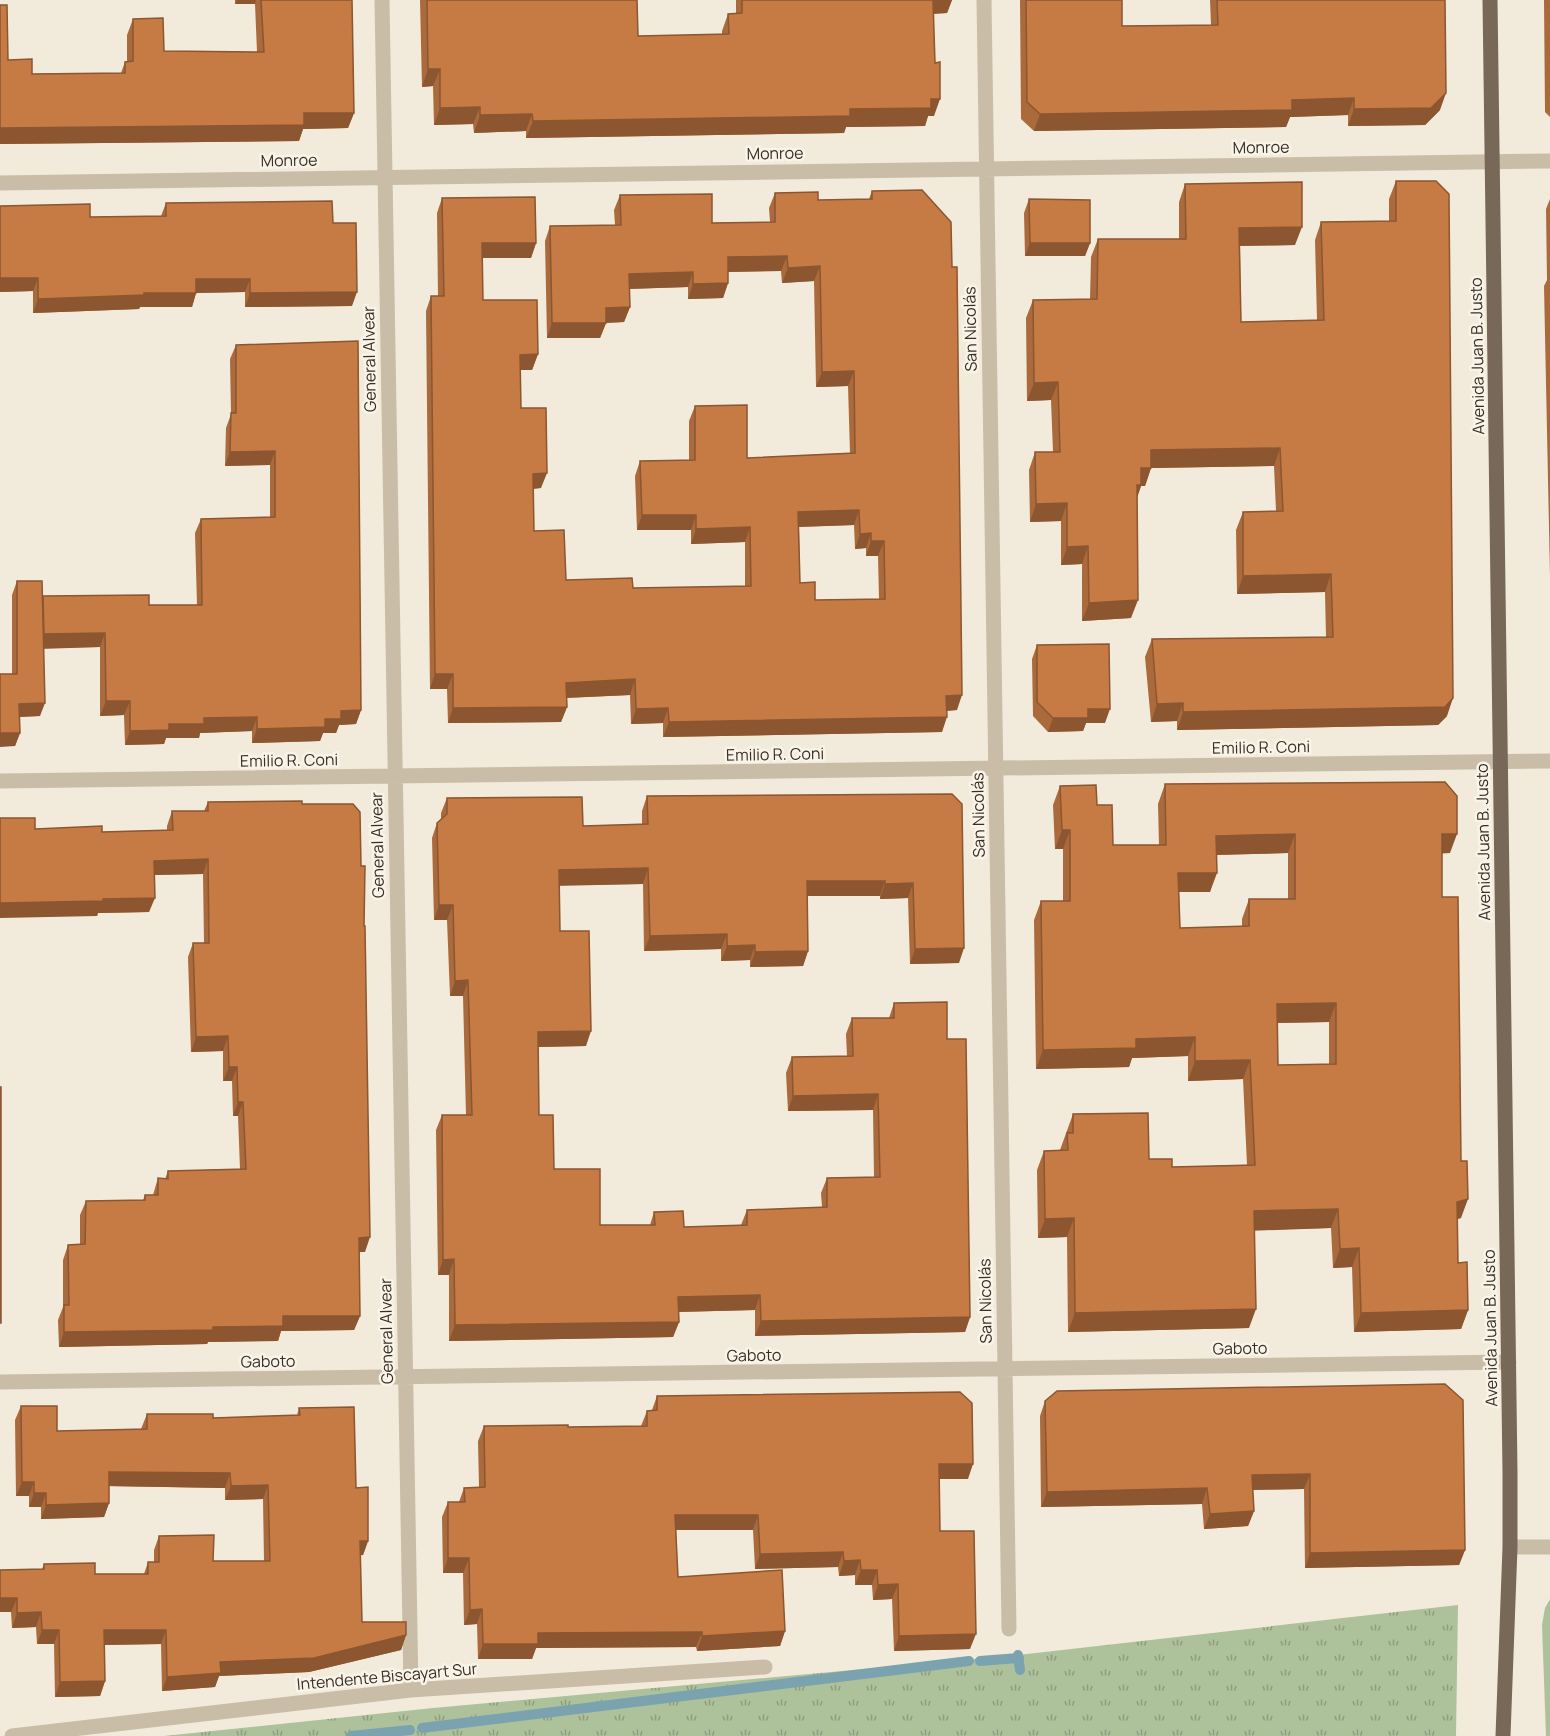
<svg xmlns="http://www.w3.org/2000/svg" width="1550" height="1736" font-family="Manrope,sans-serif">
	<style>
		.park { fill: url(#park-tufts) }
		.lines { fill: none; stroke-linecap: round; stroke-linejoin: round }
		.stream { stroke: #7aa3af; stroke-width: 10 }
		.minor { stroke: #cabda7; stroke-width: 15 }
		.major { stroke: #786858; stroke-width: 15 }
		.wall { fill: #aa6a3b; fill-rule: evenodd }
		.shaded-wall { fill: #8b5630 }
		.building { fill: #c67b45; stroke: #8b5630; stroke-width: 1.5; fill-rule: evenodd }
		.labels { text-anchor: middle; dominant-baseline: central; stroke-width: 5; stroke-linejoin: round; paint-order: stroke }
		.street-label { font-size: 16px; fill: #362f27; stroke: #f9f4e7 }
	</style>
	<defs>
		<pattern id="park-tufts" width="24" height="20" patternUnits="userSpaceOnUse" patternTransform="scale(1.5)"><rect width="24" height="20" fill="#adc19b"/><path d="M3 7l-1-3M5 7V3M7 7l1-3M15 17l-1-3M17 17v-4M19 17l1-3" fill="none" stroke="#8e9d7e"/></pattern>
	</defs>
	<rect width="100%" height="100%" fill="#f2ebdb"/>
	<path class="park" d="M1550,1599v137h-4l-4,-111 3,-17z
		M1458,1605l-2,131h-1292l269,-28 585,-53z"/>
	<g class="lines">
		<path class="stream" d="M1018,1655l2,15
			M980,1661l39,-3
			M422,1728l547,-67
			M351,1736l59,-6"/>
		<path class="minor" d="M382,0l29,1690
			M984,0l25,1629
			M0,183l1550,-22
			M0,781l1550,-20
			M0,1382l1509,-20
			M1510,1547h40
			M12,1736l399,-46 354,-23"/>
		<path class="major" d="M1490,0l20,1472v75l-7,189"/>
	</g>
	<path class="wall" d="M235,0h117l2,113 -6,15 -45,1 -4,12 -299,3 8,-84 24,14 89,-1 4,-11h2v-27l6,-16 31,32 93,1 -2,-48h-20z
		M420,0h217l1,36 84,-2v-3l6,-17 8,-1v-13h216l-5,13 -14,1 1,102h-6l-3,10 -79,1 -2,6 -318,5v-7l-52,2 -1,-9 -39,1 -1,-39 -11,1z
		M1020,0h102v26l89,-1 -1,-25h235l-5,110 -15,15 -77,1v-11l-58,2 -4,10 -252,4 -13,-12z
		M1544,0h6v117l-5,-5z
		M1396,181l51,535 -9,9 -261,5v-9l-26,1 -6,-65 7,-18 174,-2 -1,-45 -88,2 -1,-64 7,-18 33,-1 -2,-45 -123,2 -6,18h-4l-4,12 -6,120 -49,3v-57l-21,1v-44l-31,1 -1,-52 6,-18h18l-2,-52 -24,1 -1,-83 7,-18 57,-1 1,-42 7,-18h81v-37l6,-18 110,61 -55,1 1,76 76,-2 -2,-80 6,-18 68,-1v-22z
		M872,191l85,519 -10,1 -5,21 -279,5v-14l-32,1 -1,-29 -63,3v9l-6,15 -113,1 -1,-34h-17l-4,-378 5,-15h7l-1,-83 5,-15 94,45 -5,15h-49l1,42 55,54 -6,16h-12l1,38 20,80 -8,1 1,42 32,49 67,8 112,-2v-44l-54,2v-14h-54l-2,-54 5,-15 49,-1v-39l6,-15 52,52 103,-5 -2,-67 -32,1 -2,-106 -32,2 -1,-12 -53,1v11l-5,15 -35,1v-12l-59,2 1,18 -6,15 -18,1 -6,15h-53l-2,-97 5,-15 65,-1 -1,-15 6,-15 92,28 58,-1 -1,-14 6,-15 43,7 51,-1zM854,525l1,24 11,-1v8h12l1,43 -64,1 -15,-17 -1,-56z
		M1029,199l61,44 -5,13h-60l-1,-43z
		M1550,199v377l-6,-290 3,-6 -1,-71z
		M166,203l167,20 19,83 -107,1v-15l-49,1 -4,14h-52l-1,2 -106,4v-22l-33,1v-86l90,11 71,-1z
		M358,341l3,369 -5,14 -17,1 -3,8h-13l-3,8 -68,2v-12l-52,2 -1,5h-33l-2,6 -39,1 -1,-30 -24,1v-69l-56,1 -4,68 -20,1v16l-5,13 -3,-72v-79l5,-14 26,17 106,7h48l-2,-72 6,-14 69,-2v-52l-45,1 1,-38 5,-14 -1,-55 6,-14z
		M1037,645l68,78h-19l-3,8 -35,1 -15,-16 -1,-57z
		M1165,784l285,69h-8v44l19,321 -4,1 1,44 10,47 -7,19 -107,3 -2,-65 -19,1 -2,-40 -76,2 -6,98 -181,4 -1,-95 -29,1 -1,-68 7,-19 16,-1 13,-36 76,45 23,8 75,-2 -4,-86 -55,2v-25l-56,2 -3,9 -93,2 -2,-149 7,-19h22v-52h-8l-2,-44 7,-19 37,19 16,40h46l-1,-41zM1288,853v46h-39l-7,20v7l-62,2 -1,-36h31l7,-37zM1329,1022v42l-51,1 -1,-42z
		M952,794l7,169 -49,1 -2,-66 -28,1v-3h-73l1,55 -5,15 -53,1v-7l-29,1v-12l-77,2 -1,-67 -84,1 1,46 26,115 -48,1 1,68 15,54 46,56h50l4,-13 30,15 57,-2 6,-15 75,-3 -1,-14 6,-15 47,-1 -1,-67 -85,1 -2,-38 6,-16 55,-1 -1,-22 6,-16h37l5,-15 53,36 23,278 -5,15 -210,4v-26l-76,2v10l-6,15 -224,4v-66h-11l-2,-145 6,-15h24l-3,-119h-13l-3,-76h-13l-2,-82 5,-15 4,-4v-6l6,-15 136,28 59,-1v-14l5,-15z
		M208,802l94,2 59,62 3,60 1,326h-6l1,64 -6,14 -73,1 -3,10 -70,1 -1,2 -148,3 -1,-27 5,-13v-47l5,-15h12v-30l6,-14 57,-1 2,-5h8l5,-17 7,1 3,-8 72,-2 -2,-53h-5l-1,-35h-9v-30l-32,1 -3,-95 5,-14h11l-1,-69 -49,1 -5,37 -51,1 -1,3 -62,-87 67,3 65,-2v-4l5,-15h32z
		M1445,1384l20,166 -6,15 -154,3 -1,-79 -52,1 2,21 -6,15 -44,3 -2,-25 -161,3 -1,-91 5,-15z
		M657,1396l311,83h-29l1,52 30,118 -76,2 -2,-52 -19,1 -1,-15h-17v-10l-16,1 -1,-9 -83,2 -2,-39h-77l2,47 107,54 -5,15 -83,5 -1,-4 -160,1 -4,11h-54l-1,-35 -13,1 -1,-52h-20l-1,-56 6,-15h11l5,-14 15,-1 -1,-46 6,-15 84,1 73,-1 6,-15 5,-1z
		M21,1406l36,25 84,-2 6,-15 66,4 84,-3 2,-7 57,80 12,53 -5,14h-3l2,67 44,13 -5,15 -92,22 -90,4 -4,11 -53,4 -1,-47 -56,1v36l-5,15 -45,1 -1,-53h-17l-1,-17 -24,1 -1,-16h-11v-42l42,-1 2,-5 51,10h49l4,-12h6v-12l5,-14 54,25h51l-1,-62 -38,1v-12l-116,-2v17l-5,14 -63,2v-12h-12v-11h-13l-1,-76z"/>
	<path class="shaded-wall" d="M237,0h19l-1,4h-20z
		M931,0h21l-5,13 -21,1z
		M428,69h12l-7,17 -11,1z
		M1446,93l-6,17 -15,15 -77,1 6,-17z
		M1354,98l-6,17 -58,2 -4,10 -252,4 6,-17 252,-14z
		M931,99h9l-6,17h-6l-3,10 -79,1 -2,6 -318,5 7,-17 317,-12z
		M480,107l-7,17 -39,1 6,-17z
		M304,113h50l-6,15 -45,1 -4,12 -299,3v-16z
		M532,114l-6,17 -52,2 6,-18z
		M1302,227l-7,18 -62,1 6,-18z
		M482,243h54l-5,15h-55z
		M1030,243h60l-5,13h-60z
		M787,256l-6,15 -59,1 6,-15z
		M820,266l-6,15 -32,2 6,-15z
		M693,272l-5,15 -65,2 6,-15z
		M0,278h38l-5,13 -33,1z
		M196,279h54l-5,13 -53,1z
		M728,283l-5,15 -35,1 5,-15z
		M357,292l-5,14 -107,1 5,-14z
		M144,293h52l-4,14h-52l-1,2 -106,4 5,-14z
		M630,307l-6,15 -23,1h5l-6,15h-53l5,-15 54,-15z
		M538,354l-6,16h-17l5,-15z
		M854,371l-6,15 -32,1 6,-15z
		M1058,382l-7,18 -24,1 7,-18z
		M1280,448l-6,18 -123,2 -6,18h-4l-6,17h-5l11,-35 10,-18z
		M275,451l-5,14 -45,1 5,-14z
		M547,473l-6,15 -14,1 6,-15z
		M1067,503l-6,18 -31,1 6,-18z
		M859,510l-5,15 -61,2 5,-15z
		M642,515h54l-5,15h-54z
		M750,527l-5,15 -54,2 5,-15z
		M871,533l-5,15 -11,1 5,-15z
		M871,541h13l-6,15h-12z
		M1088,546l-6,18 -21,1 6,-18z
		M1331,574l-6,18 -88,2 6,-18z
		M1138,600l-7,18 -49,3 7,-18z
		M105,633l-5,14 -61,2 5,-15z
		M435,674h18l-6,15h-17z
		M635,679l-5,16 -69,3 5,-15z
		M962,695l-5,15 -16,1 5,-15z
		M1453,698l-6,18 -9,9 -261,5 6,-18z
		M106,701h24l-6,14 -24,1z
		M45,703l-5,13 -25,1 4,-13z
		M1183,703l-6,18 -26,1 6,-18z
		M567,707l-6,15 -113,1 5,-15z
		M668,708l-5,15 -32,1 5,-15z
		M1088,709h22l-5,14h-19l-3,8 -35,1 5,-14z
		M361,710l-5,14 -17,1 -3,8h-13l-3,8 -68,2 5,-14 68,-10 16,-8z
		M257,717l-5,14 -52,2 -1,5h-33l-2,6 -39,1 5,-14 74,-13z
		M947,717l-5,15 -279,5 6,-15z
		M0,733h20l-5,13 -15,1z
		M1062,830h8l-7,19h-8z
		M1295,834l-7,19 -79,2 7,-19z
		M1442,834h15l-7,19 -15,1z
		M208,859l-5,15 -54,1 5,-14z
		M648,868l-5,16 -90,2 6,-16z
		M1178,873h39l-7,19h-39z
		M807,881h78l-5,15h-78z
		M913,883l-5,15 -28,1 5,-15z
		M155,898l-6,14 -51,1 -1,3 -97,2v-15z
		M439,905h14l-6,15h-13z
		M727,934l-6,15 -77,2 6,-15z
		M755,945l-5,15 -29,1 6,-15z
		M964,948l-5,15 -49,1 5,-15z
		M808,951l-5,15 -53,1 5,-15z
		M468,980l-5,16h-13l5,-15z
		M1336,1003l-7,19 -59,1 7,-19z
		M591,1031l-5,15 -54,1 6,-15z
		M228,1036l-5,15 -32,1 5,-15z
		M1195,1037l-7,19 -56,2 -3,9 -93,2 7,-19 93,-11z
		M1250,1060l-7,19 -55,2 7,-20z
		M229,1067h8l-5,14h-9z
		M878,1094l-5,16 -85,1 5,-15z
		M238,1102h5l-5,14h-5z
		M1468,1199l-7,19 -11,3 7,-19z
		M1338,1209l-7,19 -84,3 7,-20z
		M1074,1218l-7,19 -29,1 7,-19z
		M370,1237l-5,15h-11l5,-14z
		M1359,1248l-7,19 -19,1 7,-19z
		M454,1259l-5,16h-11l5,-15z
		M760,1295l-5,15 -82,2 5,-15z
		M1256,1309l-7,19 -181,4 7,-19z
		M1468,1310l-7,19 -107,3 7,-19z
		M283,1316h77l-6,14 -73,1 -3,10 -70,1 -1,2 -148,3 5,-15 149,-5z
		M970,1317l-5,15 -210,4 6,-15z
		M679,1322l-6,15 -224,4 6,-16z
		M939,1464h34l-5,15h-34z
		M109,1472l121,1 -5,15 -121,-2z
		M1310,1474l-6,15 -58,1 6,-15z
		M22,1482h12l-5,14h-13z
		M268,1485l-5,14 -38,1 6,-14z
		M1207,1488l-5,16 -161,3 6,-15z
		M34,1493h12l-5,14h-12z
		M109,1503l-5,14 -63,2 5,-14z
		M1254,1511l-6,15 -44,3 6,-15z
		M675,1515h83l-5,15h-83z
		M360,1541h8l-5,14 -8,1z
		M1465,1550l-6,15 -154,3 5,-15z
		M843,1552l-5,15 -83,2 5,-15z
		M448,1558h21l-6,15h-20z
		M860,1560l-5,15 -16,1 5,-15z
		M861,1570h16l-5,15h-17z
		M898,1584l-6,15 -19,1 5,-15z
		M0,1598h17l-6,14h-11z
		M482,1609l-5,15 -13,1 6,-15z
		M41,1612l-5,15 -24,1 5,-15z
		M42,1630h17l-5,14h-17z
		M104,1630h62l-5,14 -62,1z
		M785,1631l-5,15 -83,5 5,-15z
		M702,1632l-6,15 -160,1 -4,11h-54l5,-15 55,-11z
		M976,1634l-6,15 -76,2 5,-15z
		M406,1635l-5,15 -92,22 -90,4 -4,11 -53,4 5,-14 53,-15z
		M105,1681l-5,15 -45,1 5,-15z"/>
	<path class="building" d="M261,0h91l2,113h-50v12l-304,3v-123h7l1,55 24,-1v15l93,-1v-11l8,-1v-42l30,-1 1,33 100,1z
		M427,0h210l1,36 91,-2 -1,-20 14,-1v-13h191l2,63 5,-1v37h-9v9l-81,1v7l-317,5 -1,-7 -52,1v-8l-40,1v-39h-12z
		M1026,0h96v26l96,-1 -1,-25h228l1,93 -15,15 -77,1v-11l-62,2v10l-252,4 -13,-12z
		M1396,181h40l13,13 4,504 -8,9 -262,5v-9l-26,1 -5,-65 181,-2 -2,-63 -88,2v-64l40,-1 -3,-63 -129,2v18h-10v17h-4l1,115 -49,3 -1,-57 -21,1v-44l-31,1 -1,-52h25l-2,-70 -24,1 -1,-83 64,-1 1,-60h88l-1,-55 117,-2v45l-63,1 2,94 83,-2 -3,-98 75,-1z
		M922,190l29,32 1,45h5l5,428 -16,1 1,21 -278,5 -1,-14 -32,1 -1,-30 -69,4 1,24 -114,1v-34h-18l-4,-378h13l-2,-98 93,-1 1,46h-54l1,57h54l1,54 -18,1 1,53h25l1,65 -14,1 1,57 30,-1 2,50 66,-2 1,10 118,-2 -1,-59 -54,2v-14h-54l-2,-54 55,-1v-54l52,-1v53l108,-5 -1,-82 -32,1 -2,-106 -32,2 -1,-12 -59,1v26l-35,1v-12l-64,2 1,33 -24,1v15h-54l-2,-97 71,-1 -1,-30 92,-1v29l63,-1v-29l43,-1v8l54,-1v-8zM859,510l1,24 11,-1v8h13l1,58 -70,1v-18l-15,1 -2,-71z
		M1029,199l61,1v43h-60z
		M332,201l1,22h23l1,69 -107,1v-14h-54v14h-52v2l-106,4v-21h-38v-72l90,-2v13l76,-1v-13z
		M358,341l3,369 -20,1v8h-16v8l-68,2v-12l-53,1v6h-35v6l-39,1v-30h-24l-1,-68 -61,1 -1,-38 106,-1v10h53l-1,-86 74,-2v-66l-45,1 1,-39h5v-68z
		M17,581h25l3,122 -26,1 1,29h-20v-59h17z
		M1109,644l1,65h-22v9h-35l-16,-16v-57z
		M1445,782l12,14v38h-15v63h16l3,264h6l1,38 -11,3 1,61 9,-1 1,48 -107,3 -2,-65 -19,1 -2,-40 -84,2 2,98 -181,4 -1,-95 -29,1 -1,-68 24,-1 -1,-17h6v-19l75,-1 1,46h23v8l83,-2 -5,-105 -55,1v-24l-59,2v9l-93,2 -2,-149h29v-71h-8l-2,-44 36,-1 1,20h15l1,40h53l-1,-61zM1295,834v65h-46v27l-69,2 -2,-55h39l-1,-37zM1336,1003v61l-58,1 -1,-61z
		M952,794l10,10 2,144 -49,1 -2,-66 -28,1v-3h-78l1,70 -53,1v-7l-28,1v-12l-77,2 -2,-68 -89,2 1,61h29l2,100 -53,1 1,83h14l1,54h46v56h55l-1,-13 29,-1 1,16 63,-2v-15l80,-3v-29l53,-1 -2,-83 -85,2 -1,-39 61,-1 -1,-38h42v-15l53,-1v37h19l4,278 -209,4 -1,-26 -82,2 1,25 -224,3 -1,-66 -11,1 -1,-145h30l-4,-135 -13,1 -2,-76h-14l-2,-82 10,-9v-16l135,-1 1,29 65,-2 -1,-28z
		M302,801v3h51l7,8 1,54h4l-1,60h1l5,311 -11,1 1,78h-77v10l-70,1v3l-149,2v-27h5l-1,-60 17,-1 1,-43 59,-1v-5h13v-17l10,1v-8l78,-2 -3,-67h-5l-1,-35h-8l-1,-31 -32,1 -3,-94h16l-1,-84 -54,2 1,37 -52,1v2l-103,2v-85h35v11l67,-3v6l71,-2 -1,-19h36v-9z
		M0,1087h1v236h-1z
		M1445,1384l18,16 2,150 -155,3v-79l-58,1 2,36 -44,3 -3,-26 -160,4 -2,-91 12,-10z
		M960,1392l12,11 1,61h-34l1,67h34l2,103 -77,2 -1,-52 -20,1 -1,-15h-16l-1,-10 -16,1 -1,-9 -83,2 -2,-39h-83l3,62 104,-7 3,61 -83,5v-4l-164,1v11h-55l-1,-35 -12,1 -1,-52h-21v-56h17l-1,-14 21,-1 -1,-61 84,-1v2l79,-1v-15l10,-1v-14z
		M21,1406h36v25l90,-2v-15h66v4l87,-3 -1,-7 55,-1 2,81 12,-1v54h-8l2,81h44v13l-92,23 -94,4 1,11 -54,4 -1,-47h-62l1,51 -45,1 -1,-52h-17l-1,-18 -24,1v-15h-17v-28l44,-1v-5l51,-1v11h53v-12h11v-26l55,-1 -1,26h57l-2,-76 -37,1 -1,-13 -121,-1v31l-63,2v-12h-12v-11h-12z"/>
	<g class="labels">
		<g class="street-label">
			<text transform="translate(1261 147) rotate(-1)">Monroe</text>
			<text transform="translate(775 153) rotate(-1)">Monroe</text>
			<text transform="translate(289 160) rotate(-1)">Monroe</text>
			<text transform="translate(970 329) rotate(-91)">San Nicolás</text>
			<text transform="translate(1477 356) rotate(-91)">Avenida Juan B. Justo</text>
			<text transform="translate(369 359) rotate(-91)">General Alvear</text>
			<text transform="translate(1261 747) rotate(-1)">Emilio R. Coni</text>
			<text transform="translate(775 754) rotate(-1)">Emilio R. Coni</text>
			<text transform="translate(289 760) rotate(-1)">Emilio R. Coni</text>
			<text transform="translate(978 815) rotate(-91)">San Nicolás</text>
			<text transform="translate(1483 842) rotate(-91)">Avenida Juan B. Justo</text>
			<text transform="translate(377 845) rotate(-91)">General Alvear</text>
			<text transform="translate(985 1301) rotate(-91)">San Nicolás</text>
			<text transform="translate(1490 1328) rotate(-91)">Avenida Juan B. Justo</text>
			<text transform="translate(386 1331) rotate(-91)">General Alvear</text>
			<text transform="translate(1240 1348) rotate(-1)">Gaboto</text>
			<text transform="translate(754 1355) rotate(-1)">Gaboto</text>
			<text transform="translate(268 1361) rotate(-1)">Gaboto</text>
			<text transform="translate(387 1676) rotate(-5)">Intendente Biscayart Sur</text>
		</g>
	</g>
</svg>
